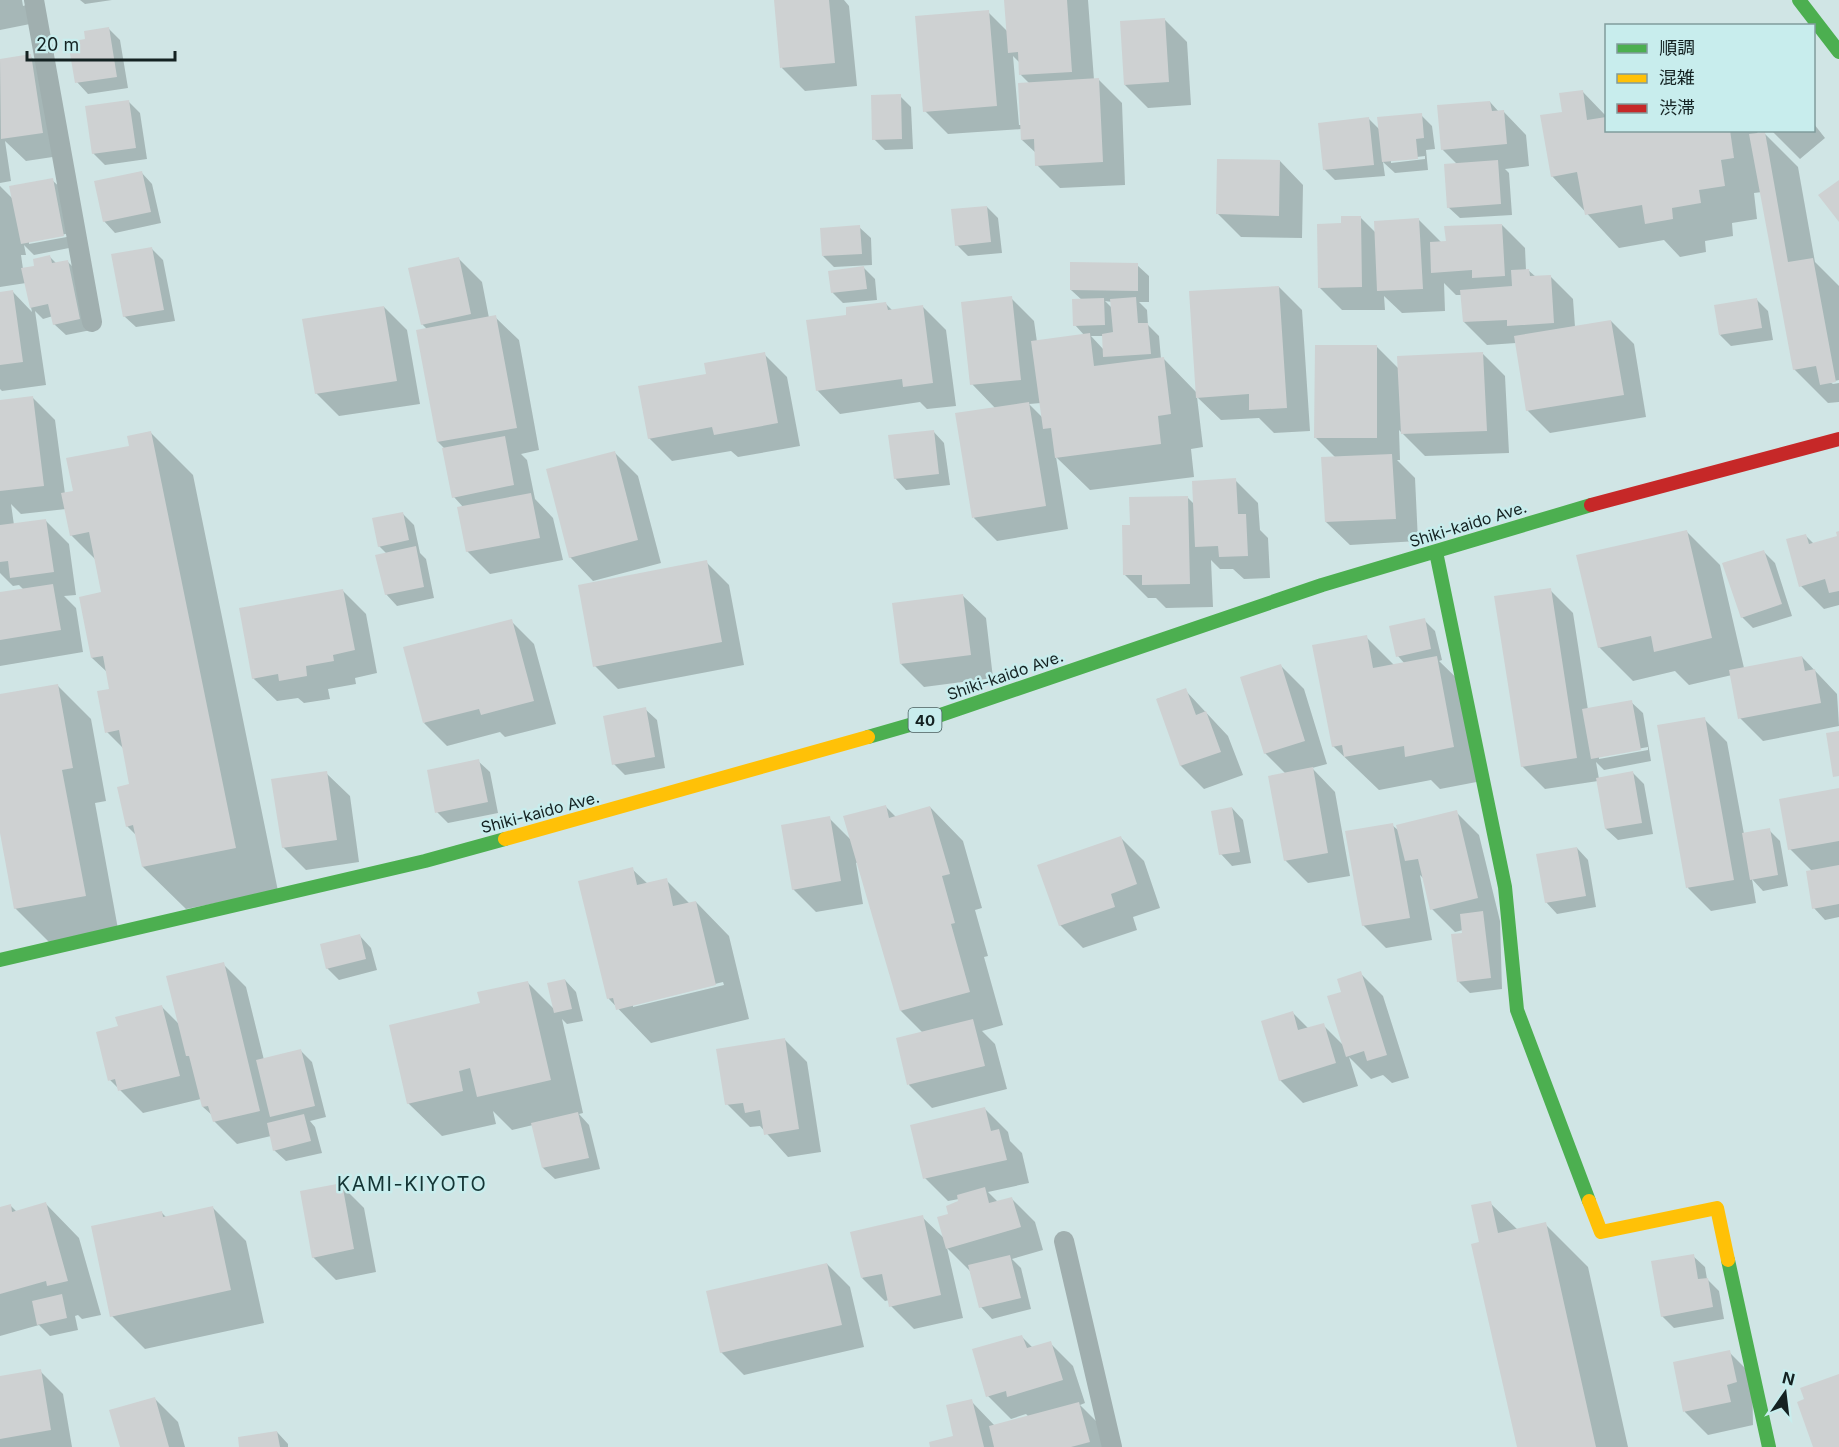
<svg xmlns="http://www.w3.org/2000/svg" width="1839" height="1447" font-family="Inter,'Noto Sans JP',sans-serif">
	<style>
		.shadow { fill: #0003; fill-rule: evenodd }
		.building { fill: #ced1d2 }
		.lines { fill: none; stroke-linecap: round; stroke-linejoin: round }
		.lane { stroke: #a0afaf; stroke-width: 20 }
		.fast { stroke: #4caf50; stroke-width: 14 }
		.slow { stroke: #ffc107; stroke-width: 14 }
		.jam { stroke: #c62828; stroke-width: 14 }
		.labels { text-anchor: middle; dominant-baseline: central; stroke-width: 5; stroke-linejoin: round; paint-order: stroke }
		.shield { fill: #c8eded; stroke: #4a5f5f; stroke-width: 1.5 }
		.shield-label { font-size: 15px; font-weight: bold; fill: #142222 }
		.street-label { font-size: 16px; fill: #142222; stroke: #c8eded }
		.quarter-label { font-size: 20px; letter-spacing: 1.5px; fill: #143434; stroke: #c8eded }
	</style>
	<rect width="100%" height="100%" fill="#d0e5e5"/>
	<path class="shadow" d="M0,0h22l1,6 3,-1 19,16 -45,9z
		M80,0h32l-27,4z
		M775,0h69l5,6 8,80 -52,5 -23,-23z
		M1005,0h83l6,80h5l23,23 3,82 -65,3 -23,-23 -1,-12 -14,-13v-11l-74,5 -23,-23 63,-99 20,20zM1013,56l7,7 1,12 9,9 -8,41h-3z
		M1164,19l23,23 4,63 -43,3 -23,-23z
		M109,29l11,11 8,48 -40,6 -11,-12 10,-42z
		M30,56l23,23 13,76 -40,6 -21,-20 6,40 -11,2v-122z
		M1582,91l24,25v14h149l4,4 5,-1 34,34 17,95 24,24v94l-9,2 3,2 6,-1v19l-11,1 -34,-34 -32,-177 -8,1 3,26 -25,4 1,13 -28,5 1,11 -26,5 -16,-17 -45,8 -67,-72 12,-63z
		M900,96l11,11 2,42 -28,1 -11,-11z
		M128,101l12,12 7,46 -42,6 -12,-12z
		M1490,102l9,10 4,-1 23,24 3,31 -24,3 4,4 3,42 -52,3 -12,-11 9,-43 -15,-15z
		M1421,115l11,11 3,23 -9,1 2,20 -33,3 -12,-11 2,14 -50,4 -11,-11 44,-51 12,12zM1425,156v3l-34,4v-3z
		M1814,124l11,14 -25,21 -29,-29h43z
		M1280,161l23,24 -1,53 -61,-1 -23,-23z
		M141,172l11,12 9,39 -46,10 -11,-12z
		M52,180l12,11 10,56 -40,8 -10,-10 2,10h-5l2,14 12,-2 15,-10 7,7 11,-2 11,11 12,57 -25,5 -12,-11 -1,-8 -10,3 -8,-8 11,74 -44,6 -2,-2v-96l13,-1 19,20 -6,-29 -26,4v-101l14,14zM71,233l1,3 -43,8v-3z
		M987,207l11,11 4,35 -34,3 -11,-11z
		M1360,217l16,16 43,-13 23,23 60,-18 23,23 1,22h2l8,7 14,-1 23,23 2,28 36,-6 23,23 12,73 -96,16 -23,-23 -11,-67 -29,2 -23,-23 -2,-27h-6l-12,-12 1,28 -43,2 -18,-17 1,14h-43l-23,-23 23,-62z
		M859,227l12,11 1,27 -38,2 -11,-11z
		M152,249l11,11 12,61 -39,6 -12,-11z
		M459,259l23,23 7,36 6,-1 24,23 20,110 -18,4 6,6 8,39 18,19 10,42 -73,14 -23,-23 -3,-43 -10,-11 -9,-48 -7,-7 -11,-113 -5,-5z
		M1137,265l12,11v26h-10l8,8 1,15 11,11 2,23 2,-1 34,35 82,-106 23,23 8,121 -36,2 -15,-15 -38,2 -24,-23 6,50 -12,2 3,28 -104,13 -34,-33 12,72 -71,12 -23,-23 22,-109 -24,-25 39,-86 23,23 3,21 48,-6 -10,-11 7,-25 -11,-10zM1105,301l7,1 1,7zM1091,336h12l1,14zM1041,403l2,15 -14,-14z
		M863,267l12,12 2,21 -34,3 -11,-11z
		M1757,300l11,11 5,29 -42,6 -11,-11z
		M886,304l7,7 30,-4 23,23 10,76 -29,3 -7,-7 -80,12 -23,-24 31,-74z
		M384,307l23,23 13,74 -81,12 -23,-23z
		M1376,346l23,23 83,-16 23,23 4,77 -84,3 -26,-26 1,30h-3l18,18 3,63 -68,4 -24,-23 10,-64 -20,-20z
		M764,354l23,23 13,69 -62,11 -7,-6 -59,10 -23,-23z
		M32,397l23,23 10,74 9,-2 77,-59 42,42 85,416 -92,18 -43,-42 -6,-31 -10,-10 4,-41 -7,-36 -17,-17 4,-42 -4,-18 -15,-14 11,-65 -7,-33 -25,-25 -5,-26 -45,5 -10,-10 3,21 32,-4 23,23 7,51 -12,1 12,12 7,44 -83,14v-72l24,-4 -5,-5 -6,1 -13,-13v-172z
		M933,431l11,12 6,42 -44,5 -11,-12z
		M615,453l23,23 23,87 -68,18 -23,-24z
		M1235,480l23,23 2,27 8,8 2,40 -26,1 -11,-10h-13l-9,-9 2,47 -47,1 -10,-10h-8l-23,-23 6,-48 56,-30 8,8z
		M402,513l12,12 6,28 6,6 8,39 -37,8 -11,-12 1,-40 -8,-8z
		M1686,531l34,34 24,103 58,-11 35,37 2,32 -76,15 -23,-23 -8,-43 -43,10 -14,-14 -42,10 -34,-34z
		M1839,533v72l-15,4 -23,-23 5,-50 8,8 25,-7z
		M1764,552l11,11 17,53 -39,12 -11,-11z
		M706,562l23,23 15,80 -126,24 -23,-23z
		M1550,590l23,23 15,97 43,-8 12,11 8,48 -47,9 -8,-8 3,17 34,-6 11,11 9,50 -35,6 -12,-11 -8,-48 -53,8 -23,-23zM1648,747v3l-49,9v-3z
		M343,591l23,23 11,59 -22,5 1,6 -28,5 2,10 -26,4 -6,-5 -21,3 -24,-23z
		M962,595l24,23 7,60 -69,9 -23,-23z
		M1424,620l11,11 7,29 -3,1 31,30 17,89 -47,9 -9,-9 -52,10 -46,-44 33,-109 29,29 10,-2 -7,-8z
		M511,621l23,23 22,80 -51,13 -5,-5 -53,14 -23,-23z
		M1281,666l23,23 23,75 -15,4 23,24 15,84 -42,7 -23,-23 1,-86 -21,-21z
		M57,685l34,34 15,82 -11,2 23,126 -69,13 -34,-34 -15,-83v-129z
		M1185,690l43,46 15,39 -39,14 -23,-23 -24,-67z
		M645,709l12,11 8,48 -40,7 -11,-11z
		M1704,719l23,23 17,92 25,-4 11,11 8,45 -25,5 -11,-12 4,24 -45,8 -23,-23z
		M478,761l12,11 8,41 -50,10 -11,-11z
		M326,773l24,23 9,66 -53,8 -23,-23z
		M1839,789v128l-14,3 -11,-12 -2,-37 -22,-22z
		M885,806l11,11 34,-10 33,34 19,67 -7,2 13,46 -4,1 19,68 -21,6 13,13 12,45 -75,19 -23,-23 14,-52 -22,-22 -43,-149 -2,1 7,41 -47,8 -23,-23 36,-71 23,23z
		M1232,808l11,12 8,43 -19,3 -11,-12z
		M1456,812l23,23 21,86 2,68 -32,4 -12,-12 5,-51 -8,2 -23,-23 -8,-30 -4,-4 12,65 -46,8 -23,-23 29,-100 7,6z
		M1121,838l23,23 16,47 -27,9 4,13 -54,18 -23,-23z
		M1577,848l11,12 8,47 -39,7 -11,-12z
		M632,869l16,15 18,-4 24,24 6,-2 33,34 20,83 -98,24 -42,-44 -29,-117zM723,982l1,3 -91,22v-3z
		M360,936l11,12 6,22 -38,10 -12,-12z
		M223,964l23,23 18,73 37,-9 11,11 14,55 -16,4 5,6 7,26 -36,8 -12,-11 -3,-14 -34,8 -23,-23 -1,-5 -10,-9 -2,-8 -58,14 -33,-33 10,-53 42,-20 18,18z
		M1360,973l23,23 26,82 -17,5 -9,-8 -12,4 -22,-22 9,29 -55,17 -23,-23 13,-67 16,16 14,-4 21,21 -1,-53z
		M565,980l11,12 7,29 -16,3 -5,-5 21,94 -4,1 10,11 11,44 -45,10 -12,-11 -10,-43 -21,5 -19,-19 3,13 -54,12 -34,-33 74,-99 46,-21 27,27z
		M784,1039l23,23 14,90 -33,5 -28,-31 -10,1 -23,-23z
		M985,1109l23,23 2,9 12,12 7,30 -41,9 10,10 14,-3 23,23 8,28 -31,9 9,9 10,41 -39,10 -11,-12 -11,-36 -23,-23 16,70 -49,11 -23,-23 -2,-6 -4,1 -23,-23 60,-61 23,22 5,-24 10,-13 -1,-3 -11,2 -23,-23z
		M341,1185l23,23 12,64 -40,8 -23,-23z
		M1490,1203l28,27 27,-6 43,43 40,180h-110l-38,-204z
		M46,1204l33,34 22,77 -19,4 -4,-4 -3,1 3,14 -28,6 -11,-11 -39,11v-128l10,-3 7,7z
		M213,1208l33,33 18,82 -119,26 -33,-33 50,-103 5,5z
		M1693,1256l12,11 2,12 12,12 5,28 -50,9 -12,-12z
		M827,1264l23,23 14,60 -120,28 -23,-23z
		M1022,1337l11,11 17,-5 23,23 12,37 -5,2 22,22 6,20h-176l23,-10 16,-36 24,25 34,-9 -3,-3 -15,5 -23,-23z
		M1729,1352l23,23 1,50 -45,10 -23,-23 -10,-48z
		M40,1371l23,23 9,53h-72v-70z
		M155,1399l23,23 7,25h-64z
		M277,1432l11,12v3h-47z"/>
	<path class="building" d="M774,0h55l6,63 -55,5z
		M1004,0h63l5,72 -53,3 -1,-23 -10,1z
		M989,10l8,96 -74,6 -8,-96z
		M1165,18l4,64 -45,3 -4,-64z
		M109,27l8,50 -42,6 -7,-41 17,-3 -1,-8z
		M31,54l12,79 -42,6 -1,-80z
		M1099,78l4,84 -68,4 -1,-27 -13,1 -3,-57z
		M1583,90l4,30 19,-3v13h124l4,28 -13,2 4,26 -26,4 2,13 -29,5 1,11 -28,5 -3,-19 -57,10 -8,-43 -26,5 -11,-62 22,-3 -3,-19z
		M901,94l1,45 -30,1 -1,-45z
		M129,100l7,48 -44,6 -7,-48z
		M1490,101l2,10 12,-1 3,34 -66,6 -4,-45z
		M1422,113l2,25 -8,1 2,20 -36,3 -5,-45z
		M1369,117l5,48 -51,5 -5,-47z
		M1765,132l23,130 25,-4 23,124 -16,3 -4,-19 -23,4 -44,-236z
		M1217,159l63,1 -1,56 -63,-2z
		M1498,160l3,44 -54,4 -3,-44z
		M142,171l9,41 -48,10 -9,-41z
		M53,178l11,58 -43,8 -12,-58z
		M1839,180v42l-21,-27z
		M987,206l4,36 -36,4 -4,-37z
		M1341,216h20l1,71 -44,1 -1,-64 24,-1z
		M1419,218l4,71 -46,2 -3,-70z
		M1502,224l3,52 -33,2v-8l-41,3 -1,-31 16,-1 -2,-15z
		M860,225l2,29 -40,2 -2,-28z
		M152,247l12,63 -41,7 -12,-63z
		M50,255l2,8 16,-3 12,59 -27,6 -5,-21 -18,4 -9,-40 13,-2 -1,-7z
		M459,257l12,57 -50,11 -13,-57z
		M1070,262l68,1v28l-68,-1z
		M864,266l3,23 -36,4 -3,-22z
		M1529,269l1,7 21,-1 3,48 -47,3v-6l-44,2 -3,-32 52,-4 -1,-16z
		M1279,286l8,122 -38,2v-16l-53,4 -7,-107z
		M13,290l10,72 -23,3v-73z
		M1012,296l9,84 -51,5 -9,-83z
		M1136,297l2,26h10l3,31 -48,3 -1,-23 11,-2 -3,-33z
		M1104,298l1,27 -32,1 -1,-27z
		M1757,298l5,30 -43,7 -5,-30z
		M886,302l2,8 35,-5 10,78 -30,4 -1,-8 -86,12 -10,-71 40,-5v-8z
		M384,306l13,75 -82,13 -13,-75z
		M496,315l21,113 -80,14 -21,-112z
		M1611,320l13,75 -98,16 -12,-75z
		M1090,333l4,33 70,-9 7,57 -13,2 3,28 -106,14 -4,-30 -8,1 -12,-88z
		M1315,345h62v93h-63z
		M765,352l13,71 -64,12 -2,-8 -64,12 -10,-53 68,-12 -2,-11z
		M1483,352l4,79 -86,3 -4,-78z
		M33,396l11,90 -44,5v-91z
		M1029,402l17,104 -74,12 -17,-105z
		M934,430l5,44 -45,5 -6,-44z
		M151,431l85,417 -94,19 -9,-42 -7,2 -9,-40 12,-3 -10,-54 -14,3 -8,-42 12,-2 -6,-33 -12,2 -12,-61 22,-5 -12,-60 -19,4 -9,-43 12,-2 -7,-33 63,-12 -2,-10z
		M505,436l9,49 -62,13 -10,-50z
		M615,451l23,89 -69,18 -23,-89z
		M1392,454l4,65 -71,3 -4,-65z
		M1236,478l2,36h8l2,42 -29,1 -1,-11 -23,1 -3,-66z
		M531,493l9,45 -74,14 -9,-45z
		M1188,496l2,88 -48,1v-10h-19l-1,-50h8l-1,-28z
		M403,512l6,28 -31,7 -6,-29z
		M46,519l8,53 -44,6 -2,-17 -8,1v-37z
		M1687,530l25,108 -58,14 -3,-16 -53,12 -22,-93z
		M1839,531v60l-10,2 -4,-14 -26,8 -13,-48 20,-5 3,10 28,-8 -1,-4z
		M416,546l8,41 -39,8 -10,-40z
		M1764,550l18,54 -41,14 -19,-55z
		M707,560l15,82 -129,25 -15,-82z
		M53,584l8,46 -61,10v-48z
		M1551,588l26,170 -56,9 -27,-171z
		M343,589l12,61 -22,5 1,6 -28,5 1,10 -28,5 -1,-7 -26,5 -13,-71z
		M963,594l8,61 -71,9 -8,-61z
		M1425,618l6,31 -35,8 -7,-31z
		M512,619l22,82 -53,14 -2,-6 -56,14 -20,-76z
		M1367,635l6,33 64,-12 17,91 -49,10 -1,-11 -60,11 -2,-12 -10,2 -20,-102z
		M1802,656l3,15 10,-2 6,34 -83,16 -9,-49z
		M1281,664l24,77 -41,13 -24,-77z
		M58,684l15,84 -11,2 24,126 -72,13 -14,-76v-139z
		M1186,688l10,27 10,-4 15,41 -41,14 -24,-67z
		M1632,700l9,50 -50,9 -9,-50z
		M646,707l9,50 -43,8 -9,-49z
		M1705,717l29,163 -48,8 -29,-163z
		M1839,731v45l-6,1 -7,-44z
		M479,759l9,43 -53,11 -8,-43z
		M1313,767l15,86 -44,8 -16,-85z
		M327,771l10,69 -55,8 -11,-69z
		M1633,771l9,52 -37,6 -9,-51z
		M1839,788v53l-51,9 -9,-51z
		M886,805l3,13 41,-12 20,68 -8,2 13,47 -4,1 19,68 -70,19 -57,-195z
		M1232,807l8,45 -21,3 -8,-44z
		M1457,810l21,88 -48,12 -12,-51 -13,2 -9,-36z
		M830,816l11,65 -49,9 -11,-65z
		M1393,823l17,95 -48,8 -17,-95z
		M1770,828l8,47 -28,5 -8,-47z
		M1121,836l16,48 -26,10 4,13 -56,19 -22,-61z
		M1577,847l9,49 -41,7 -9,-49z
		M1839,865v39l-27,5 -6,-38z
		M633,867l4,18 30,-7 6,28 23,-5 20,84 -100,25 -3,-12 -6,1 -29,-118z
		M1483,911l8,67 -34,4 -6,-48 11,-1 -2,-19z
		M360,934l6,25 -40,10 -6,-25z
		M224,962l36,149 -47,11 -5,-16 -6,1 -13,-51h-3l-20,-80z
		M1361,971l26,84 -20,6 -3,-10 -18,6 -19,-61 14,-4 -4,-13z
		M565,979l7,30 -18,4 -7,-30z
		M528,981l23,99 -74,17 -7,-29 -11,3 4,20 -56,13 -18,-79 91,-22 -3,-11z
		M162,1005l18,71 -62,15 -3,-12 -7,2 -12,-49 22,-6 -3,-9z
		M1293,1011l5,19 26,-7 12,40 -57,18 -18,-60z
		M973,1019l12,47 -78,19 -11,-47z
		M785,1038l14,91 -35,6 -4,-25 -15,3 -2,-10 -18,2 -9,-56z
		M301,1049l14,57 -45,11 -14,-57z
		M985,1107l6,24 8,-2 8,31 -84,19 -13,-54z
		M578,1112l11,46 -47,10 -11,-45z
		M304,1114l7,27 -38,10 -6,-28z
		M342,1183l12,66 -42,9 -12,-67z
		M985,1187l4,16 23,-6 9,30 -75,22 -9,-32 11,-3 -2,-8 12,-5 -1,-6z
		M1491,1201l7,32 48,-11 50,225h-79l-46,-203 8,-2 -8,-37z
		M46,1202l22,79 -21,5 -1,-5 -46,13v-87l11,-3 1,8z
		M213,1206l18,84 -121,27 -19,-91 71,-15 1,6z
		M923,1215l18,80 -52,12 -7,-33 -21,4 -11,-46z
		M1694,1254l4,25 10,-1 5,29 -52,10 -10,-56z
		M1010,1255l11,43 -42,10 -11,-43z
		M827,1263l15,62 -122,28 -14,-62z
		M62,1294l5,24 -30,7 -5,-24z
		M1022,1335l5,13 24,-7 12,39 -56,17 -1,-6 -20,6 -14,-48z
		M1730,1350l7,32 -10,3 4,17 -48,10 -10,-50z
		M41,1369l10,61 -51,9v-63z
		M1839,1374v73h-26l-16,-45 7,-3 -4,-11z
		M155,1397l14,50h-49l-11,-37z
		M972,1399l12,48h-54l-1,-5 24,-6 -7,-31z
		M1079,1402l11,40 -19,5h-77l-5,-21z
		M277,1431l3,16h-41l-1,-10z"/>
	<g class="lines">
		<path class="lane" d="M34,0l58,322
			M1064,1241l48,206"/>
		<path class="fast" d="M1799,0l40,52
			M1436,552l69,335 12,123 72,191
			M868,737l52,-15 402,-137 269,-80
			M0,960l425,-99 80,-22
			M1728,1260l41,187"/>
		<path class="slow" d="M505,839l363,-102
			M1589,1201l12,31 116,-24 11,52"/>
		<path class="jam" d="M1591,505l248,-66"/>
	</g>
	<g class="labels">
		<rect class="shield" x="908.5" y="708" width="33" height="24" rx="4.5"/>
		<g class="shield-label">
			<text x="925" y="720">40</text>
		</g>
		<g class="street-label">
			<text transform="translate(1468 524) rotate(-17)">Shiki-kaido Ave.</text>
			<text transform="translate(1005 675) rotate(-19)">Shiki-kaido Ave.</text>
			<text transform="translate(540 812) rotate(-15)">Shiki-kaido Ave.</text>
		</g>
		<g class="quarter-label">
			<text x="412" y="1184">KAMI-KIYOTO</text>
		</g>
	</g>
	<rect x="1605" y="24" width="210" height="108" fill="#c8eded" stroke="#809c9c" stroke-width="1.5"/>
	<rect x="1617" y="44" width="30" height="9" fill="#4caf50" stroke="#809c9c" stroke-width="1.5"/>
	<text x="1659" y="54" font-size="18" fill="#142222">順調</text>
	<rect x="1617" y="74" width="30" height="9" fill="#ffc107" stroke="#809c9c" stroke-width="1.5"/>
	<text x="1659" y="84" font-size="18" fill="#142222">混雑</text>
	<rect x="1617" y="104" width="30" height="9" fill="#c62828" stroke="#809c9c" stroke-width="1.5"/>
	<text x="1659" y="114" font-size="18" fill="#142222">渋滞</text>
	<g transform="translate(1785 1393) rotate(14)" stroke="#c8eded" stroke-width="4.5" paint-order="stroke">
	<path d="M0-4.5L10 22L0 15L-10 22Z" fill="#142222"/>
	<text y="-9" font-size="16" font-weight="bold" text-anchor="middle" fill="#142222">N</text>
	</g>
	<path d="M27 51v9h148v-9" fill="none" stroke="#142222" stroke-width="3"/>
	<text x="36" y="51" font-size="18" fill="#142222" stroke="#c8eded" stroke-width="4.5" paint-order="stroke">20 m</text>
</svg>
